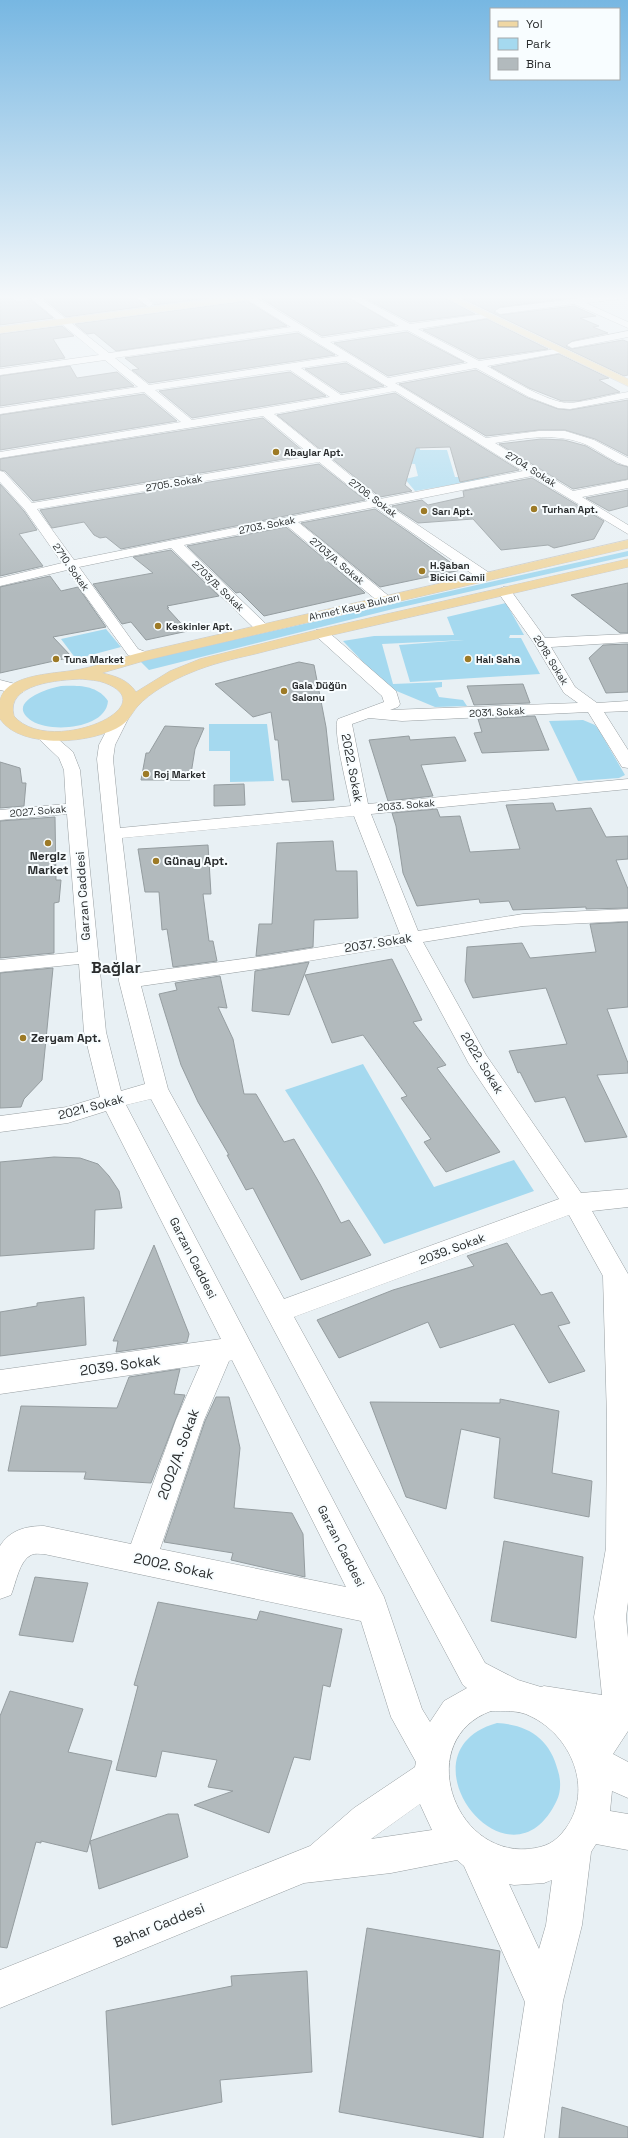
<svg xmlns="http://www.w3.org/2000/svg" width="628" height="2138" font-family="'Space Grotesk',sans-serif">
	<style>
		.green { fill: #a5d9ef }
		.building { fill: #b2babd; stroke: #959da0 }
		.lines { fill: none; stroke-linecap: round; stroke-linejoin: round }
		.minor-casing { stroke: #989fa2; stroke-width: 1 }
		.major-casing { stroke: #cccdcd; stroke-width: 1 }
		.minor { fill: #fff; fill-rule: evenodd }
		.major { fill: #efd7a4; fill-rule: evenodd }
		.poi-dot { fill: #9d7a26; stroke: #f8fdff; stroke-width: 1.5 }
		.labels { text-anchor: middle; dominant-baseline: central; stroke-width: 4; stroke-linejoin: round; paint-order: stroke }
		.far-poi-label { font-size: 10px; font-weight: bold; fill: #2a2d2e; stroke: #f8fdff; text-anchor: start }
		.far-street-label { font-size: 10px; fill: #2a2d2e; stroke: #f8fdff }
		.street-label { font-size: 12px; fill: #2a2d2e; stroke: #f8fdff }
		.poi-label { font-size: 12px; font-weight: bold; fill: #2a2d2e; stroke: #f8fdff; text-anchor: start }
		.near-street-label { font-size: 14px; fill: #2a2d2e; stroke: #f8fdff }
		.district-label { font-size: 16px; font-weight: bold; fill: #2a2d2e; stroke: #f8fdff }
	</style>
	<rect width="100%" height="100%" fill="#e8f0f4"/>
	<path class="green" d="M232,295h10l-164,21z
		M418,440l2,10h27l8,27h36l-5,2 -71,12 -10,-12 13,-3 -3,-12 -41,-2z
		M628,551v5l-235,53 -244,61 -9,-9z
		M506,603l18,32h-14l-1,3h12l19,36 -130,8 -11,-37 65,-5 -82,4 11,40 49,-2v5l-7,1 4,9 24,3 4,6 -32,1 -48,-20 -44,-46 31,-5 80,-1 -7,-18z
		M106,629l15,18 -45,12 -15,-20z
		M61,686c17,-1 37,-1 47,15 -2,28 -57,32 -76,20 -28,-18 16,-33 29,-35z
		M583,720l12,5 4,5 26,45 -6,3 -41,3 -29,-60z
		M209,724h58l7,57 -44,1v-31h-21z
		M363,1064l71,123 80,-27 20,31 -150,53 -99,-154z
		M497,1723c32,2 53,16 61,48 3,9 3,21 -1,29 -47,101 -163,-48 -60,-77z"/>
	<path class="building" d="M0,295h9l8,7 14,-2 22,18 -53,7z
		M70,295h62l14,11 -80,11 -23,-19z
		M145,295h85l-76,10v-2z
		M267,295h77l51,30 -73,11 -60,-37z
		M359,295h80l36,19 -65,8z
		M455,295h64l5,2 40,-2 7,3 -71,9 -6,5 6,3 74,-9 22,10 -16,2 19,8 -6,1 15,6 -36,8 -6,5 6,3 51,-9 5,2v33l-4,1z
		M247,301l40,25 -171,25 -22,-18 -7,1 -12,-10z
		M487,319l61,30 -69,10 -56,-29z
		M62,326l12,10 -21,3 12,19 -65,9v-33z
		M407,332l57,30 -76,14 -54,-33z
		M298,333l37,22 -186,28 -17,-13 7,-1 -14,-11z
		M559,354l50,24 -10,2 21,12 -42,9h-16l-33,-13 -38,-21z
		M346,363l38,23 -43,7 -36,-24z
		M70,366l7,12 40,-6 17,14 -134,20v-30z
		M476,370l52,28 30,11 12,1 58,-10v56l-33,-17 -30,-9h-26l-53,6 -87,-52z
		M290,372l36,24 -134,22 -33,-27z
		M395,393l124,77 -59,12 -10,-35 -34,1 -11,37 7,6 -32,6 -103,-82z
		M144,394l33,27 -177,29v-35z
		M263,418l45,37 -275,46 -28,-30 -5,-1v-11z
		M541,439l23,1 22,6 31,18 11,3v12l-55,10 -74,-45z
		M319,464l46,36 -244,49 -15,-12 -6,1 -6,-3 -10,-13 -32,6 -12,-18z
		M532,478l72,43 -10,18 -40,9 -6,-3 -47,5 -28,-31 -55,4 -26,-17 30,-6 6,5 36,-8 -1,-6z
		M0,484l24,27 13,19 -18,4 24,32 -43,10z
		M628,490v16l-19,5 -23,-13z
		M375,509l35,24 51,37 -81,17 -79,-64z
		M286,527l77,64 2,2 -101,23 -24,-24 -4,1 -49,-47z
		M171,550l48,46 -52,10 2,2h-2l21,23 -42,9 -15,-18 -9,2 -29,-40 60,-11 -20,-16z
		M50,576l11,15 17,-4 28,40 -53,10 19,20 -72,16v-86z
		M628,583v50h-8l-49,-38z
		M628,644v48l-22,1 -17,-35 14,-13z
		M299,662l15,3 12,62 8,73 -42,2 -3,-22h-7l-4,-40h-3l-4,-28 -18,5 -38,-33z
		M523,684l7,19 -56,2 -7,-19z
		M535,716l14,34 -67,3 -8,-20 8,-1 -4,-13z
		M165,726l39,2 -9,21 -5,31h-49l5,-27h3z
		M409,736l1,4 45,-3 11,24 -45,4 12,31 -45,5 -19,-61z
		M0,762l20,6 2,15h4l-2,23 -24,2z
		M244,784l1,21 -31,1v-21z
		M553,803l3,8 35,-3 15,29 22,-1v23l-12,1 12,29v19l-42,1v-2l-73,3 -4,-9 -29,2 -1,-4 -62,7 -14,-33 -7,-47 -4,-13 45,-4 3,8 20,-1 10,36 50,-3 -14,-44z
		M55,817l1,63h5l-2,22 -5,1v50l-54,5v-137z
		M333,841l3,30h21l1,47 -44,2 -1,27 -57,9 3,-32h13l5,-81z
		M208,845l3,49h-8l6,47h4l4,20 -44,6 -6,-38 -5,1 -3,-38h-14l-7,-43z
		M628,922v85l-21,2 21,54v10l-31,2 30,62 -42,5 -20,-45 -30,5 -15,-30 -2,1 -9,-22 58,-7 -21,-56 -73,10 -8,-17 2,-34 55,-4 8,15 66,-6 -6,-28z
		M392,959l30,61 -9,2 33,43 -9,3 63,84 -54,20 -22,-30 7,-3 -30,-41 6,-2 -44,-61 -31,8 -27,-68z
		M309,962l-20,53 -37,-4 3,-40z
		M53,968l-11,112 -18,19 -3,8 -21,1v-135z
		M220,976l7,32 -9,-1 15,32 11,55h12l28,48 10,-3 26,45 21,39 8,-3 22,35 -70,25 -48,-92 -7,2 -19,-35h2l-31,-53 -17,-37 -22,-71 18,-4 -2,-7z
		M54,1157l26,1 18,6 11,12 10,15 3,17 -27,2 -1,39 -94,7v-94z
		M507,1243l34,52 11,-3 18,31 -12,3 27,45 -36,12 -35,-59 -74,24 -12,-26 -89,36 -22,-38 76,-30 81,-24 -7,-10z
		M154,1245l35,89 -2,8 -71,10 2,-11h-5z
		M84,1297l2,48 -86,11v-44l37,-6v-3z
		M180,1369l-6,25 11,1 -34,88 -67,-4 2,-7 -78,-1 13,-65 96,2 12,-31z
		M216,1397h13l11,51 -6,60 58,5 11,21 2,43 -74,-17 2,-7 -69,-11 41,-121z
		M500,1399l59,12 -7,62 40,8 -3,36 -95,-19 6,-60 -39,-9 -15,80 -40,-12 -36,-95 130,1z
		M504,1541l79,16 -7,81 -85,-17z
		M35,1577l53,6 -15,59 -54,-7z
		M158,1602l99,18 3,-9 82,18 -12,58 -7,-2 -13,75 -16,-3 -25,76 -75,-28 39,-14 -25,-4 9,-27 -55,-9 -6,26 -40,-7 22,-84 -4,-1z
		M10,1691l73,18 -15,43 44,9 -25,91 -46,-11v2l-5,-1 -29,106 -7,-1v-231z
		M168,1814h10l10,43 -89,32 -9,-48z
		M367,1928l133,23 -17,187 -144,-26z
		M307,1971l5,101 -92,8 2,22 -110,23 -6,-114 126,-25 -1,-10z
		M562,2107l66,20v11h-69z"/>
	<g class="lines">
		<g class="minor-casing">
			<path id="minor" d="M27,295h9l73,58 182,-26 -45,-28v-4h6l70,43 77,-12 -54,-31h11l54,29 80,-11 2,2 -5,3 -69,11 61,32 83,-13 2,2 -5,3 -72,13c20,11 62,38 84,37 19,-2 38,-8 57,-11v6l-58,11 -12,-1 -29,-11 -53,-29 -81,15 91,55 53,-7h26l29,9 34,18v8c-14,-3 -28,-15 -41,-21 -29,-13 -62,-7 -92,-2l78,48 55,-11v8l-46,9 46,28v9l-96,-58 -144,29 103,69 2,3 -7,4 -5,-1 -106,-73 -77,15 92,75 2,3 -2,3h-10l-94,-78 -102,20 83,80 2,3 -2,3h-10l-86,-83 -92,19 59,82 10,4 2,3 -2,3 -5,1 -15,-5 -61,-85 -67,16v-8l62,-15 -37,-53 -25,-28v-11l4,1 28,31 280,-47 -49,-40 -263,42v-6l181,-30 -37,-30 -144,22v-6l138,-21 -33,-27 -105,15v-6l99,-14zM407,330l61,33 -80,15 -58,-36zM298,331l41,25 -190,29 -34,-27zM346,361l42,26 -47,8 -40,-27zM290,370l40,27 -138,23 -37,-30zM395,391l128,80 -143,28 -106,-85zM319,462l49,39 -294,59 -37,-51z
				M133,295h10l10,9 -4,3z
				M606,295h22v3l-42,5 42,19v6l-54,-24 -74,10 -5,-3 5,-3z
				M628,331v6l-56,11 -5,-3 5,-3z
				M504,587l5,1 36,50 83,-4v8l-77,5 24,40 22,16 31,-2v10l-24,1 24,38v18l-6,-1 -34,-55 -186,9 -33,-3 -17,6 16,80 260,-25v10l-257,25 47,117 105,-17 105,-5v12l-105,5 -100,16 63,113 95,138 47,-4v18l-36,4 36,63v328l-2,15 2,21v93l-15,23 15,8v36l-16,-7 -2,20 18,3v36l-32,-6 -5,8 -9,73 -19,76 -19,137h-40l21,-136 -61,-136 -7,-6 -66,13 -87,10 -304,125v-38l310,-124 44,-38 61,-41 1,-5 -25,-45 -30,-96 -317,-67c-4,0 -9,-1 -13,1 -12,6 -15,28 -20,40l-11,4v-53c10,-16 26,-20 44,-20l87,18 45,-124 24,-55 -200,29v-24l221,-31 -115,-228 -38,12 -68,9v-16l67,-9 33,-10 -16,-65 -5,-68 -79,8v-12l78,-8 -11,-138 -67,6v-10l66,-6 -2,-34 -5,-12 -20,-19 -2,-3 2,-3h12l22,19 7,18 26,262 15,59 24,-7 -26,-103 -22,-222 2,-14 15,-29h12l2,3 -13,26 -2,14 7,69 231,-22c-3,-15 -19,-78 -13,-87l46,-17 -2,-6 -66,-60 -2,-3 2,-3h10l70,61 4,13 -2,3 -8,3 188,-7 -14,-10 -30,-50 -37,-52zM354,816l46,118 -128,21 -134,18 -16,-135zM405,945l64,119 90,135 -275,100 -116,-210 -27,-103 131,-19zM151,1099l312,586 4,3 -23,13 -14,21 -8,-13 -38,-112 -258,-492zM569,1215l34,61 4,143 -1,129 -12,69 8,78 -58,-9 -3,1 -23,-7 -33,-17 -191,-346zM232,1360l114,227 -186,-38 44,-129 25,-59zM491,1711c12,0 28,-1 39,5 41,19 64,73 36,112 -11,15 -20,19 -38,21 -76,6 -114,-110 -37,-138zM420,1804l12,26 -61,9zM552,1880l-6,45 -7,24 -30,-65 5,1 30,-2z
				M0,680l23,6 3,3 -3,3 -5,2 -18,-4z"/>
		</g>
		<g class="major-casing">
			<path id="major" d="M242,295h24l-4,3 -262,35v-6z
				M440,295h11l177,84v7z
				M628,540v8l-481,112 -45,13c14,3 26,7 34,19l34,-21 30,-12 121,-30 307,-70v8c-93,21 -186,43 -278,64 -32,7 -64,15 -95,23 -22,5 -44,10 -65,19 -17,7 -40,19 -53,34 -5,6 -8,13 -15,18 -28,19 -101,25 -122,-6 0,-5 0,-12 0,-18 5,-29 61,-27 81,-32 21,-4 41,-12 62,-17zM81,679c8,1 17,1 24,4 63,24 -57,74 -91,33 -9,-33 46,-36 67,-37z"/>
		</g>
		<use href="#minor" class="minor"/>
		<use href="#major" class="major"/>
	</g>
	<linearGradient id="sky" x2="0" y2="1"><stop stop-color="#77b7e2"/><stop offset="0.5" stop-color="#f5f8fa"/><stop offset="1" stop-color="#f5f8fa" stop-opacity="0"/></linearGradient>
	<rect width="628" height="594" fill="url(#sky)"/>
	<g class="poi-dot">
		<circle cx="276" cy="452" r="4"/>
		<circle cx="534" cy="509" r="4"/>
		<circle cx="424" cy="511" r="4"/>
		<circle cx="422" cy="571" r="4"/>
		<circle cx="158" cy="626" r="4"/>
		<circle cx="56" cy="659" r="4"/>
		<circle cx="468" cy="659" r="4"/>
		<circle cx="284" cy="691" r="4"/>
		<circle cx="146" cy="774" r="4"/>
		<circle cx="48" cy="843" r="4"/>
		<circle cx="156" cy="861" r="4"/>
		<circle cx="23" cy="1038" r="4"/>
	</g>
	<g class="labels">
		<g class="far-poi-label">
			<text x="284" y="452">Abaylar Apt.</text>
			<text x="542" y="509">Turhan Apt.</text>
			<text x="432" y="511">Sarı Apt.</text>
			<text x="430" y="565">H.Şaban<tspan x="430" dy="12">Bicici Camii</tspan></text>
			<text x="166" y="626">Keskinler Apt.</text>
			<text x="64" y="659">Tuna Market</text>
			<text x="476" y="659">Halı Saha</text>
			<text x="292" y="685">Gala Düğün<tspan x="292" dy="12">Salonu</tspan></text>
			<text x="154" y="774">Roj Market</text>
		</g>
		<g class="far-street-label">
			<text transform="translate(531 469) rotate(32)">2704. Sokak</text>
			<text transform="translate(174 483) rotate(-10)">2705. Sokak</text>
			<text transform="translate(373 498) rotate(37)">2706. Sokak</text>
			<text transform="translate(267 525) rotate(-11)">2703. Sokak</text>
			<text transform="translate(337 561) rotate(40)">2703/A. Sokak</text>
			<text transform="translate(71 567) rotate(55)">2710. Sokak</text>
			<text transform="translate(218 586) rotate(44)">2703/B. Sokak</text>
			<text transform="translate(354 607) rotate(-13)">Ahmet Kaya Bulvarı</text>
			<text transform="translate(551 660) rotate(58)">2018. Sokak</text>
			<text transform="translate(497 712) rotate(-3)">2031. Sokak</text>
			<text transform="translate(406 805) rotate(-5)">2033. Sokak</text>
			<text transform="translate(38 811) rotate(-5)">2027. Sokak</text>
		</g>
		<g class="street-label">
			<text transform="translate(352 768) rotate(79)">2022. Sokak</text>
			<text transform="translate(83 896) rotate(-94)">Garzan Caddesi</text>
			<text transform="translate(378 943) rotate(-9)">2037. Sokak</text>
			<text transform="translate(482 1063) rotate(58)">2022. Sokak</text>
			<text transform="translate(91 1107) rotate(-15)">2021. Sokak</text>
			<text transform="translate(452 1249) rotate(-20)">2039. Sokak</text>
			<text transform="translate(193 1258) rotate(63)">Garzan Caddesi</text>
			<text transform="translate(341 1546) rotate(63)">Garzan Caddesi</text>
		</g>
		<g class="poi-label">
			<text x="48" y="856" text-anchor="middle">Nergiz<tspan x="48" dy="14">Market</tspan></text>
			<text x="164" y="861">Günay Apt.</text>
			<text x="31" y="1038">Zeryam Apt.</text>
		</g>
		<g class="near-street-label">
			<text transform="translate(120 1365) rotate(-8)">2039. Sokak</text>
			<text transform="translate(178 1454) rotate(-70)">2002/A. Sokak</text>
			<text transform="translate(174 1566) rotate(12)">2002. Sokak</text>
			<text transform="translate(159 1925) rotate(-22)">Bahar Caddesi</text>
		</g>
		<g class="district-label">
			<text x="116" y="967">Bağlar</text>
		</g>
	</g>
	<rect x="490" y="8" width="130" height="72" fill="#f8fdff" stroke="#a6aaab"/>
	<rect x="498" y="21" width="20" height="6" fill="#efd7a4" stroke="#a6aaab"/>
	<text x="526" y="28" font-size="12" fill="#2a2d2e">Yol</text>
	<rect x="498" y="38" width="20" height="12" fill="#a5d9ef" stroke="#a6aaab"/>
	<text x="526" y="48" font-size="12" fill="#2a2d2e">Park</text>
	<rect x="498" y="58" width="20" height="12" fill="#b2babd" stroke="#a6aaab"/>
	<text x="526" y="68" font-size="12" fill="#2a2d2e">Bina</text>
</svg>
